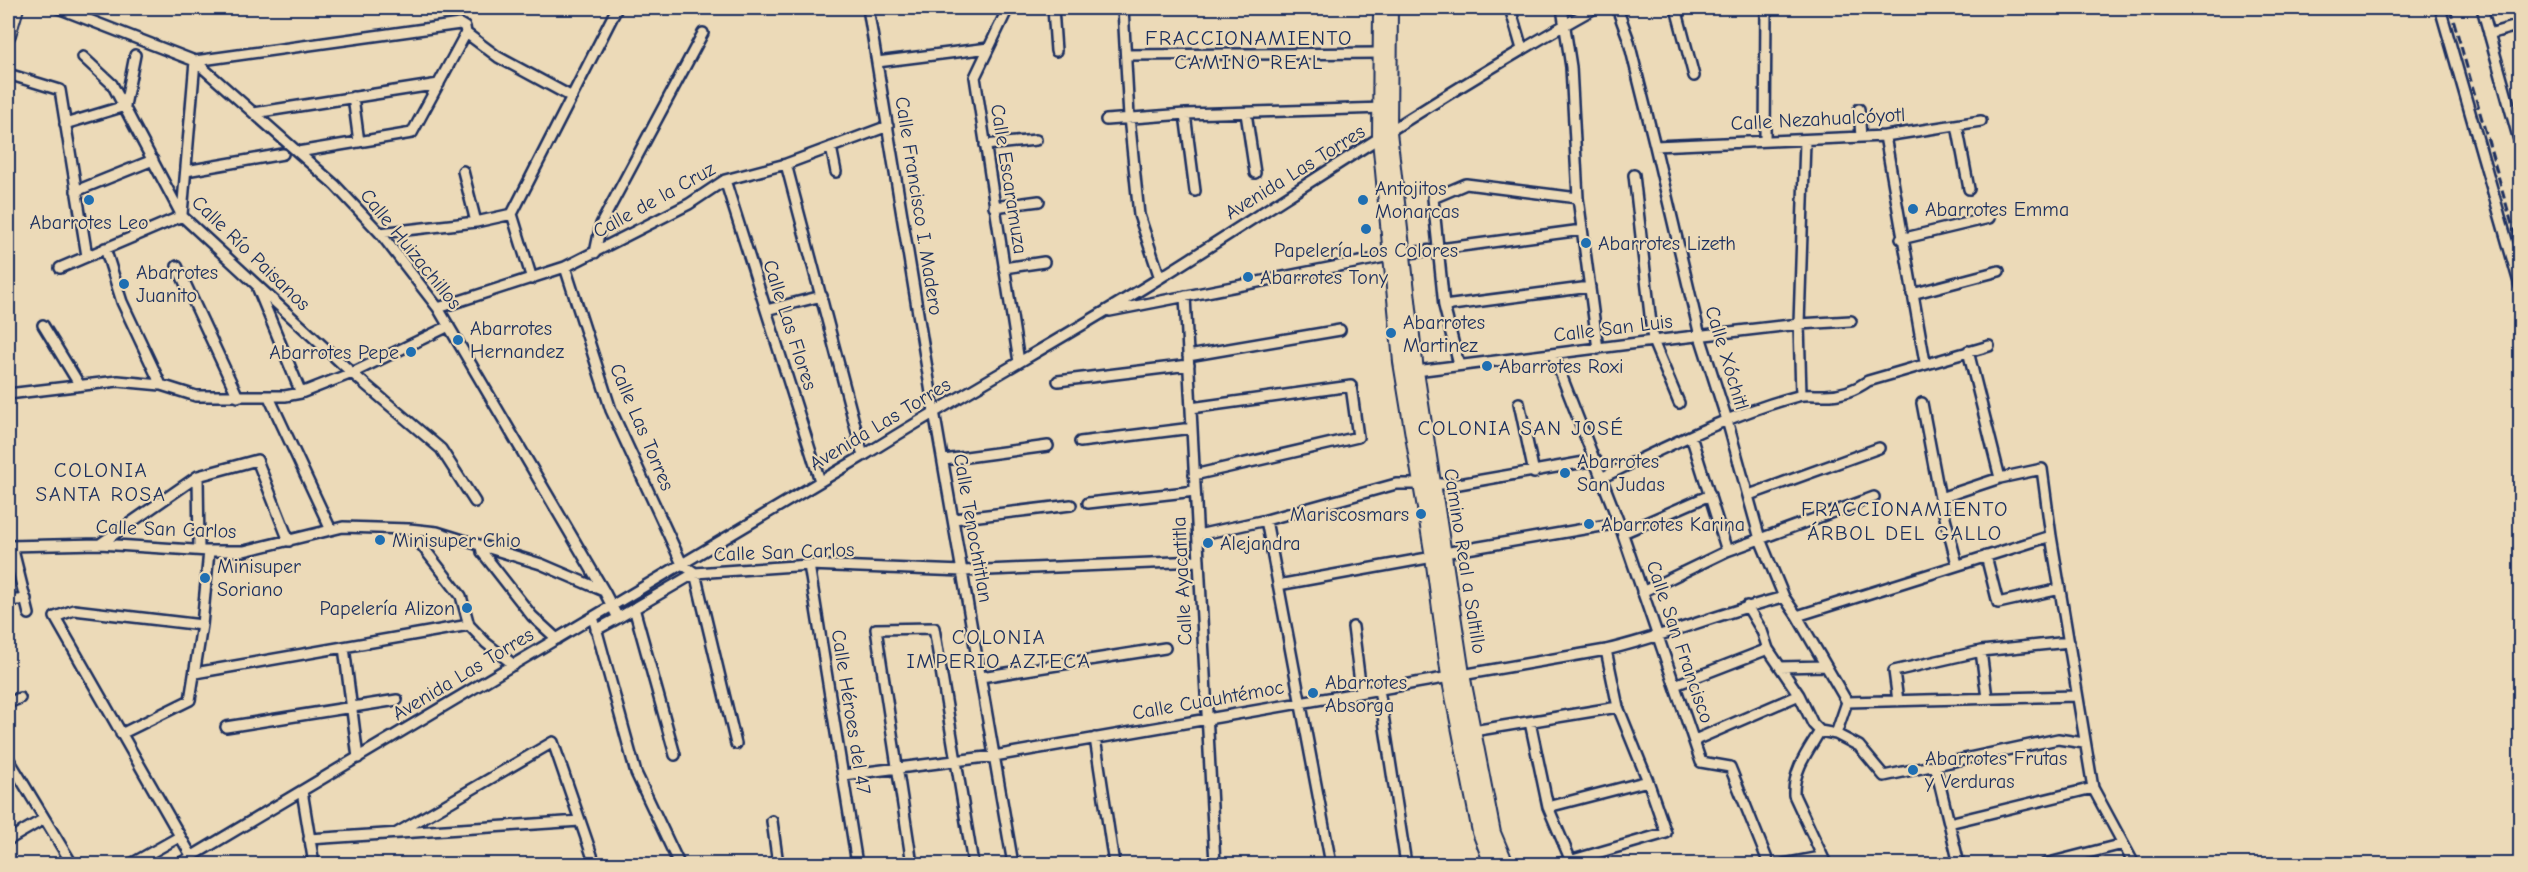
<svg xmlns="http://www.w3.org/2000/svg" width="2528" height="872" font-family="'Comic Neue',sans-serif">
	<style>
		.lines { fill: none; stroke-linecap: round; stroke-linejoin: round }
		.street-casing { stroke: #1b2f5e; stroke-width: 14 }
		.secondary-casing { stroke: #1b2f5e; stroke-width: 18 }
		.street { stroke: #ecdab8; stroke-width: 9 }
		.secondary { stroke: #ecdab8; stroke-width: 14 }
		.rail { stroke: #1b2f5e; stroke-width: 3; stroke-dasharray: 9 4.5; stroke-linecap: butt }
		.poi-dot { fill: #1f6fb2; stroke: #ecdab8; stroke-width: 2 }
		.labels { text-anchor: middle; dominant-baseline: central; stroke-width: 4.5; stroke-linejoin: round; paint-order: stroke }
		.street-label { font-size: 20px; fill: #1b2f5e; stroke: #ecdab8 }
		.poi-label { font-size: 20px; fill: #1b2f5e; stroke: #ecdab8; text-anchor: start }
		.neighbourhood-label { font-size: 21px; letter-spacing: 1.5px; fill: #1b2f5e; stroke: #ecdab8 }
	</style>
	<rect width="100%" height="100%" fill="#ecdab8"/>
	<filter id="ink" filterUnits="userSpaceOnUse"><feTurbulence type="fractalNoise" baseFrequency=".0167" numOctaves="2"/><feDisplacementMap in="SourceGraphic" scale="12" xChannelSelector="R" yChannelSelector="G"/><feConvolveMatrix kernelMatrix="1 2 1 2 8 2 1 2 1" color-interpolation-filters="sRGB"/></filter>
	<g filter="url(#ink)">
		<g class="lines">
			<g class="street-casing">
				<path id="street" d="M58,8l137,53 265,-37 5,3 1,6 -54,100 -114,19
					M868,8l66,403 79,453
					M1008,8l-33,69 44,285
					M1053,8l3,43
					M1123,8l6,109 10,98 21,63
					M1510,8l12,41
					M1562,8l9,59 7,131 20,151
					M1617,8l11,30 27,108 45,190 27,84 33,119 24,58 13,19 50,86
					M1676,8l18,68
					M2440,8l80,278
					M2482,8l38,136
					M466,33l32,24 74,40
					M2489,34l31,-9
					M1126,55l254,-2
					M83,57l29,27 70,132 170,157 89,76 34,53
					M195,61l140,124 45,48 58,75 166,283
					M877,62l112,-14
					M8,74l52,16 27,166
					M353,97l6,45
					M1859,109l2,28
					M254,113l185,-29
					M1246,113l9,60
					M1185,114l10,77
					M1106,120l79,-6 199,-6
					M65,124l60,-18 10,-51
					M1957,125l12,64
					M1885,136l40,226
					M1765,141l1,-133
					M985,145l51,-5
					M1655,146l230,-10 96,-15
					M831,147l5,25
					M786,164l77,292
					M186,171l97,-17
					M463,171l13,51
					M1634,175l19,166 26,62
					M725,180l95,301
					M76,191l77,-31
					M994,207l45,-6
					M182,214l13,-153
					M380,233l96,-11 36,-8
					M1901,239l88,-21
					M105,248l17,54 39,83
					M595,253l6,-29 102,-191
					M1402,254l180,-24
					M177,266l61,131
					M565,267l46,143 71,154 13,9 41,171
					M60,268l122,-52
					M1004,268l40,-6
					M532,279l-20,-65 105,-206
					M258,289l43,104
					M1912,294l87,-23
					M1185,296l30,568
					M1444,306l146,-19
					M438,308l127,-41 124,-63 36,-24 61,-16 102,-38
					M766,310l56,-14
					M1110,311l280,-55
					M43,325l36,59
					M1968,351l32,127
					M1553,354l66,169 82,239 29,5 39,97
					M1188,356l152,-26
					M1459,365l-15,-59 -11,-108 33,-14 112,14
					M1416,371l237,-30 146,-17 52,-3
					M1058,381l131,-16
					M8,394l110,-13 43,4 35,11h89l16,-3 51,-20 97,-47
					M1801,395l-2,-71 6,-183
					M269,397l62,133
					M1519,403l15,70
					M1922,403l18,95 17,66
					M1191,408l160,-22 7,51 -164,38
					M1691,436l36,115
					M1080,442l112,-14
					M944,460l104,-14
					M198,476l1,74
					M1603,477c63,-30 127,-63 195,-81 7,-2 16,-1 23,-1 18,1 33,-4 47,-14l121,-35
					M1749,495l130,-47
					M1940,498l60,-20 42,-9 9,67 42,252 41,76
					M1088,503l107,-12
					M954,519l117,-14
					M1266,520l65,344
					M409,529l52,67 8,29 17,18 28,22
					M1623,533l87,-38
					M1198,535l68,-15 130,-36h63l137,-24
					M100,544l98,-68 59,-16 32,81
					M8,546l92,-2 109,7h35l99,-24 66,2 28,3 104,32 63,27 14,27 77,-45 114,-8 154,6 236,-10
					M12,546l17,68
					M481,546l1,6 50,64 25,23
					M1444,553l175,-30
					M1986,556l12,47 62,-14
					M809,565l48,299
					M1278,585l155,-28
					M1642,592l85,-41 147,-54
					M8,601l18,-2
					M1747,606l15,25 6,18 31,46 14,29 7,7 16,3 23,12 25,30 174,-37 26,4
					M634,608l41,147
					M1797,616l254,-80
					M593,617l43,156 43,91
					M1353,627l8,64
					M596,630l22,-12
					M344,647l14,111
					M1981,651l6,47
					M1780,667l46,-1
					M195,673l274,-48
					M981,677l184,-29
					M1675,685l93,-36
					M1379,689l27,175
					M1898,701l-4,-30 87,-20 88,-9
					M1847,702l230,-6
					M8,703l12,-5
					M1530,722l18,85 23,54
					M226,727l171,-27
					M1473,731l145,-24
					M1820,731c-12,20 -27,39 -26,64l32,69
					M121,734l69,-34 12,-75 7,-74
					M1836,734l11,-32
					M1095,738l19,126
					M1695,740l104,-45
					M8,758l64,106
					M1935,765l24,99
					M843,775l151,-19 612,-106c60,-14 117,-38 178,-53
					M302,791l12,73
					M1548,807l100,-26
					M772,821l6,43
					M1949,823l144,-35
					M397,833l156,-91 42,122
					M309,839l271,-18
					M8,840l36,-21
					M192,857l-137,-240 19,-7 128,15
					M131,864l48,-27
					M179,864l684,-408c98,-62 201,-118 300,-180 143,-90 284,-186 432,-268
					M912,864l-36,-235 58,-1 39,236
					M1559,864l107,-31 -18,-52 -30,-74 -12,-57
					M1784,864l37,-7
					M2045,864l78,-20"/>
			</g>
			<g class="secondary-casing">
				<path id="secondary" d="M1381,8l-1,131 21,223 32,195 16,119 31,156 12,32
					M1390,8l-1,124 27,239 46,303 31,159 13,31
					M8,35l8,-27"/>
			</g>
			<use href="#street" class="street"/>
			<use href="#secondary" class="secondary"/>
			<path class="rail" d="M2450,8l70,244"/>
		</g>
	</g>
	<g class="poi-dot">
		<circle cx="89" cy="200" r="6"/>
		<circle cx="1363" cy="200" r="6"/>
		<circle cx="1913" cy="209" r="6"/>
		<circle cx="1366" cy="229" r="6"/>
		<circle cx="1586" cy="243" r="6"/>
		<circle cx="1248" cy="277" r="6"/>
		<circle cx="124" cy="284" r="6"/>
		<circle cx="1391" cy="333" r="6"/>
		<circle cx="458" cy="340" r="6"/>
		<circle cx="411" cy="352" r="6"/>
		<circle cx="1487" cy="366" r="6"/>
		<circle cx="1565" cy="473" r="6"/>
		<circle cx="1421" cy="514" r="6"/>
		<circle cx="1589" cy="524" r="6"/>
		<circle cx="380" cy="540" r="6"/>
		<circle cx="1208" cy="543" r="6"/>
		<circle cx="205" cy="578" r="6"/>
		<circle cx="467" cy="608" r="6"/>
		<circle cx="1313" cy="693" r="6"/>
		<circle cx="1913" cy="770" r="6"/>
	</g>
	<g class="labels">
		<g class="street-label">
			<text transform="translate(1818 119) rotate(-3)">Calle Nezahualcóyotl</text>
			<text transform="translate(1295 172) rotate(-32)">Avenida Las Torres</text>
			<text transform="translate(1009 179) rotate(81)">Calle Escaramuza</text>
			<text transform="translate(654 200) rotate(-29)">Calle de la Cruz</text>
			<text transform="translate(919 206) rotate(81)">Calle Francisco I. Madero</text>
			<text transform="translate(411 249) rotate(51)">Calle Huizachillos</text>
			<text transform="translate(251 253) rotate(44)">Calle Río Paisanos</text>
			<text transform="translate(790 325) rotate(72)">Calle Las Flores</text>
			<text transform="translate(1613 328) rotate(-7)">Calle San Luis</text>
			<text transform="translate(1727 358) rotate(73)">Calle Xóchitl</text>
			<text transform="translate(880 424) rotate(-31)">Avenida Las Torres</text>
			<text transform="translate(642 427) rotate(67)">Calle Las Torres</text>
			<text transform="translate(973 528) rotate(80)">Calle Tenochtitlan</text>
			<text transform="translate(166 529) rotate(2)">Calle San Carlos</text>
			<text transform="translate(784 552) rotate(-2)">Calle San Carlos</text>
			<text transform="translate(1465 561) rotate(81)">Camino Real a Saltillo</text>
			<text transform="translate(1182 581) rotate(-93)">Calle Ayacatitla</text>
			<text transform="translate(1680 642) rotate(71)">Calle San Francisco</text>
			<text transform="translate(463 674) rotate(-31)">Avenida Las Torres</text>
			<text transform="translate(1208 700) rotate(-10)">Calle Cuauhtémoc</text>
			<text transform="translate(851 712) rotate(81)">Calle Héroes del 47</text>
		</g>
		<g class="poi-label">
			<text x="1375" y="188">Antojitos<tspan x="1375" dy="23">Monarcas</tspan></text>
			<text x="1925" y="209">Abarrotes Emma</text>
			<text x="89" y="222" text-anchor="middle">Abarrotes Leo</text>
			<text x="1598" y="243">Abarrotes Lizeth</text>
			<text x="1366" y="250" text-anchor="middle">Papelería Los Colores</text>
			<text x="136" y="272">Abarrotes<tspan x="136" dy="23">Juanito</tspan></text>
			<text x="1260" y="277">Abarrotes Tony</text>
			<text x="1403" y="322">Abarrotes<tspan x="1403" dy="23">Martinez</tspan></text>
			<text x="470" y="328">Abarrotes<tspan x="470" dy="23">Hernandez</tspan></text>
			<text x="399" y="352" text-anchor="end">Abarrotes Pepe</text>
			<text x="1499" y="366">Abarrotes Roxi</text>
			<text x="1577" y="461">Abarrotes<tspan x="1577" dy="23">San Judas</tspan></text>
			<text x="1409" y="514" text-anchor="end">Mariscosmars</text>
			<text x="1601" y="524">Abarrotes Karina</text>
			<text x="392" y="540">Minisuper Chio</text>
			<text x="1220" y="543">Alejandra</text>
			<text x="217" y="566">Minisuper<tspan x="217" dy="23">Soriano</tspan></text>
			<text x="455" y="608" text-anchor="end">Papelería Alizon</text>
			<text x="1325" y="682">Abarrotes<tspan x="1325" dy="23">Absorga</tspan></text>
			<text x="1925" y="758">Abarrotes Frutas<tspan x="1925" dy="23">y Verduras</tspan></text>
		</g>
		<g class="neighbourhood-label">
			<text x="1249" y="38">FRACCIONAMIENTO<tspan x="1249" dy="24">CAMINO REAL</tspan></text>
			<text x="1521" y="428">COLONIA SAN JOSÉ</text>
			<text x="101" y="470">COLONIA<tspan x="101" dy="24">SANTA ROSA</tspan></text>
			<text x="1905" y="509">FRACCIONAMIENTO<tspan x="1905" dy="24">ÁRBOL DEL GALLO</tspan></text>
			<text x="999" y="637">COLONIA<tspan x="999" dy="24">IMPERIO AZTECA</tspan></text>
		</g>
	</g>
	<rect width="2528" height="872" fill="none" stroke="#ecdab8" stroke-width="30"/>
	<rect x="15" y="15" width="2498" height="842" fill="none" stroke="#1b2f5e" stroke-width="2" filter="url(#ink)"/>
</svg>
